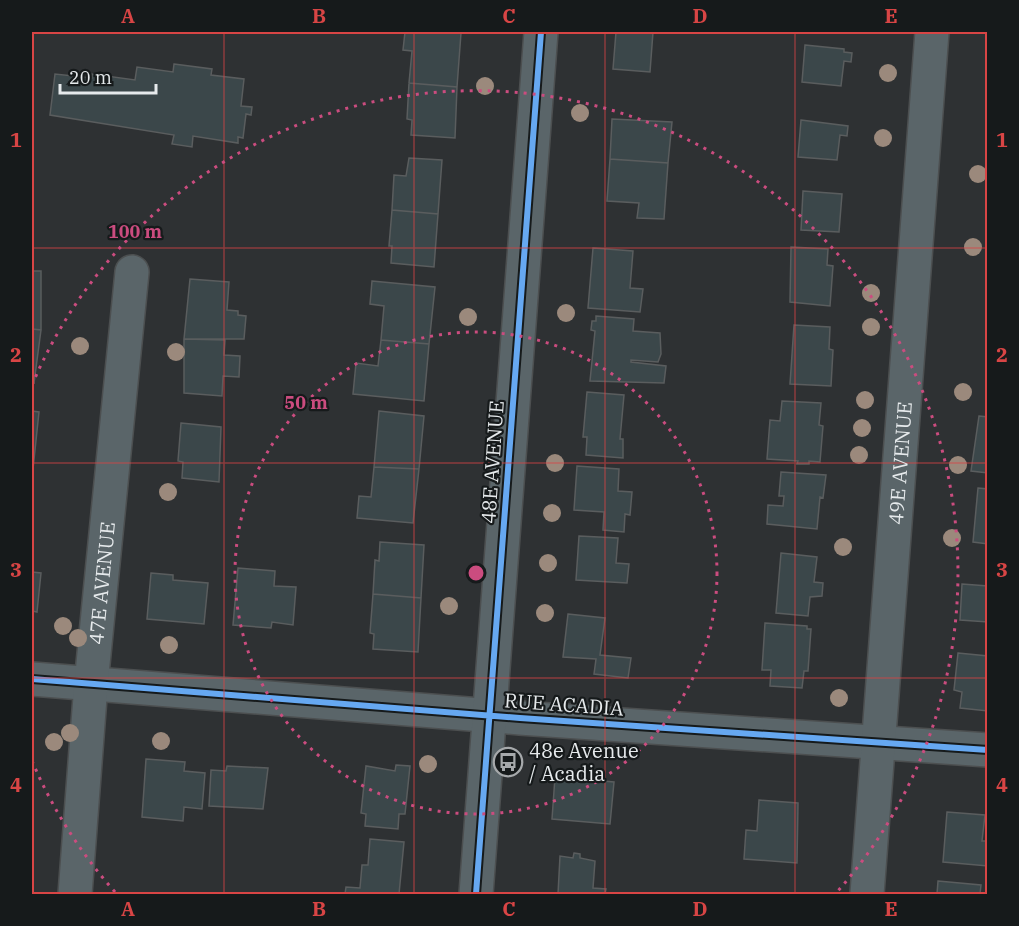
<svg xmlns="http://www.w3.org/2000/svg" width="1019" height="926" font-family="'IBM Plex Serif',serif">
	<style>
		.building { fill: #3b474a; stroke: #5a5d5e; stroke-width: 1.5 }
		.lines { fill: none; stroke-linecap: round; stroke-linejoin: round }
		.minor-casing { stroke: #4c4f50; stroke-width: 36 }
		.minor { stroke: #5a6569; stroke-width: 33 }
		.cycleway-casing { stroke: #161a1b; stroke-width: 10 }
		.cycleway { stroke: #66a8f1; stroke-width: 6 }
		.tree { fill: #9b897c }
		.grid { fill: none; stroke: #d84545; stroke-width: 1.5; stroke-opacity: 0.55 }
		.ring { fill: none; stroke: #cb4c7f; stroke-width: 3; stroke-dasharray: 3 6 }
		.labels { text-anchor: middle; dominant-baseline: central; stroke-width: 4.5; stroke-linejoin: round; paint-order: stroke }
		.street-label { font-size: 20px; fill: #e6eaec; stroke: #161a1b }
		.poi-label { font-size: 20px; fill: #e6eaec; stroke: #161a1b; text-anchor: start }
		.centre { fill: #cb4c7f; stroke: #161a1b; stroke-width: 3 }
		.ring-label { font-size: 18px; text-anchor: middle; font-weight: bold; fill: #cb4c7f; stroke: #161a1b; stroke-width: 4.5; stroke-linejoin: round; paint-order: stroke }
		.neatline { fill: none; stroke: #d84545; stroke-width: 2 }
		.grid-label { font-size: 20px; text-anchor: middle; font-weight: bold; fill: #d84545 }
	</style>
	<rect width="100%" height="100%" fill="#2e3133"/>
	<path class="building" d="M405,32l56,1 -4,54 -48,-4 3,-32 -9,-1z
		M616,32h37l-3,40 -37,-3z
		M805,45l39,4v3l8,1 -1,9 -7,-1 -3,25 -39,-4z
		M174,64l38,5 -1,6 33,4 -3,27 11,1 -1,8 -5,-1 -3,24 -5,-1v6l-45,-7 -1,11 -20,-3 2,-9 -124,-20 5,-41 37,4v-4l43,6 2,-13 36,5z
		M409,83l48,4 -2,51 -44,-3 1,-15 -5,-1z
		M612,119l60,3 -4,41 -58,-4z
		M801,120l47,6 -1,10 -7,-1 -3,25 -39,-3z
		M409,158l33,2 -4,54 -46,-4 2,-35 12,1z
		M610,159l58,4 -4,56 -27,-1 2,-15 -32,-2z
		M803,191l39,3 -3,38 -38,-2z
		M392,210l46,4 -4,53 -43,-4 1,-17h-3z
		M791,247l37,2 -1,16 6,1 -3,40 -40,-4z
		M593,248l40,3 -3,37 13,1 -3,23 -52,-4z
		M32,271h9v59l-9,-1z
		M190,279l39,3 -2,28 11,1v4l8,1 -2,23h-60z
		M372,281l63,6 -6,57 -48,-4 3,-34 -14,-2z
		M596,316l38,3 -1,12 27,2 1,21 -3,8 -27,-2v2l35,4 -2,17 -74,-2 5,-50 -4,-1 1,-9h4z
		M794,325l36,2 -1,22 4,1 -2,36 -41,-2z
		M32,329l9,1 -7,53h-2z
		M184,339l41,1 -1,15 16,1 -1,21 -16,-1 -1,20 -38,-3z
		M381,340l48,4 -5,57 -71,-7 3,-31 22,3z
		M587,392l37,3 -4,44h3v19l-37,-3 1,-18h-4z
		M782,401l39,2 -2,22 4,1 -3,36 -11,-1v3h-12l1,-3 -31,-2 3,-39 10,1z
		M32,411l7,1 -6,57h-1z
		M379,411l45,5 -5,53 -45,-2z
		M979,416l9,1v56l-17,-2z
		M181,423l40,4 -2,55 -37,-4 1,-16 -5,-1z
		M577,466l42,3 -1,22 14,1 -2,23 -5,-1 -1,18 -21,-2 1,-18 -30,-2z
		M374,467l45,2 -6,54 -56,-5 2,-22 12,1z
		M781,472l45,3 -3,23 -3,-1 -3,32 -50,-5 1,-19 15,1 1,-10h-5z
		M978,488l10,1v55l-15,-2z
		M579,536l39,2 -2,25 13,1 -2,19 -51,-3z
		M380,542l44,3 -3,53 -48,-4 2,-34 4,1z
		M781,553l36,4 -3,25 9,1 -1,13 -12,1 -2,19 -32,-3z
		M238,568l37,3 -1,15 22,1 -3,38 -21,-3 -1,6 -38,-3z
		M32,572l9,1 -4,39 -5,-1z
		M151,573l22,2v5l35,3 -4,41 -57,-5z
		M962,584l26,2v36l-28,-2z
		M373,594l48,4 -3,54 -45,-3 1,-15 -4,-1z
		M568,614l37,4 -5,37 31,3 -3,20 -34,-4 2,-15 -33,-2z
		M765,623l42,3v3h4l-3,42h-4l-2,17 -32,-2 1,-16h-9z
		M958,653l30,3v55l-28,-3 2,-16 -8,-2z
		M146,759l39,3 -1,9 21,2 -3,36 -18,-2 -1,14 -41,-4z
		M396,765l14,1 -5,48h-6l-1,15 -33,-3 1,-12 -5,-1 5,-47 29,5z
		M227,766l41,2 -5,41 -54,-3 2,-36 15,1z
		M555,777l59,5 -4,42 -58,-5z
		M759,800l39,3 -1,60 -53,-4 2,-29 11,1z
		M947,812l38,3 -3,26h6v25l-45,-4z
		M370,839l34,3 -5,52h-54l1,-7 14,1 2,-23h6z
		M574,853l6,1v4l15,3 -2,27 13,1 -1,5h-47l2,-38 13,2z
		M938,881l43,4 -1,9h-43z"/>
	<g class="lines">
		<g class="minor-casing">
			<g id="minor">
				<path d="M32,679l488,39 468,32"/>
				<path id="s1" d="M75,894l16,-210 41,-412"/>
				<path d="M476,894l65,-862"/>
				<path id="s2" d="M867,894l65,-862"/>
			</g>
		</g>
		<use href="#minor" class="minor"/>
		<g class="cycleway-casing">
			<path id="cycleway" d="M32,679l488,39 468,32
				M476,894l65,-862"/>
		</g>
		<use href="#cycleway" class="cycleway"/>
	</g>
	<g class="tree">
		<circle cx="888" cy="73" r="9"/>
		<circle cx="485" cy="86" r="9"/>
		<circle cx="580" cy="113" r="9"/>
		<circle cx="883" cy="138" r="9"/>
		<circle cx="978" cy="174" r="9"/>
		<circle cx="973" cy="247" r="9"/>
		<circle cx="871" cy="293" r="9"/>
		<circle cx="566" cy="313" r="9"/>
		<circle cx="468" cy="317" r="9"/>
		<circle cx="871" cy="327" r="9"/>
		<circle cx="80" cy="346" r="9"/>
		<circle cx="176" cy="352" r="9"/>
		<circle cx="963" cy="392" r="9"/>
		<circle cx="865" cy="400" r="9"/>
		<circle cx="862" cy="428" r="9"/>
		<circle cx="859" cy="455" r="9"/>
		<circle cx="555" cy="463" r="9"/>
		<circle cx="958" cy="465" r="9"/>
		<circle cx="168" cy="492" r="9"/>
		<circle cx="552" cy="513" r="9"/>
		<circle cx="952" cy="538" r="9"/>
		<circle cx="843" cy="547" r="9"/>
		<circle cx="548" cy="563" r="9"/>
		<circle cx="449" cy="606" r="9"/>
		<circle cx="545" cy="613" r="9"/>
		<circle cx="63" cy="626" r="9"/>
		<circle cx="78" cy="638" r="9"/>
		<circle cx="169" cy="645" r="9"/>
		<circle cx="839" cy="698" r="9"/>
		<circle cx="70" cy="733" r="9"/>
		<circle cx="161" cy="741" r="9"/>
		<circle cx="54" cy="742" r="9"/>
		<circle cx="428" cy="764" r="9"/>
	</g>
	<path class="grid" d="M224,32v862M414,32v862M605,32v862M795,32v862M32,248h956M32,463h956M32,678h956"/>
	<g class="ring">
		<circle cx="476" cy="573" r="241"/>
		<path d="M115 892A482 482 0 0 1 32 761M32 385A482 482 0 1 1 837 892"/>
	</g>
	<defs>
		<g id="bus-ring" transform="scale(1.5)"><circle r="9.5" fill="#161a1b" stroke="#a6a9ab" stroke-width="1.5"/><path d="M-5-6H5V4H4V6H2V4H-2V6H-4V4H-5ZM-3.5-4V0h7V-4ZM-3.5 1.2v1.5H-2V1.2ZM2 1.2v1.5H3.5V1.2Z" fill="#a6a9ab"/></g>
	</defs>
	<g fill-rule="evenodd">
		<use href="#bus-ring" x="508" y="762"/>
	</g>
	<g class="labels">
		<g class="street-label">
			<text transform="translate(492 462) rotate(-86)">48E AVENUE</text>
			<text stroke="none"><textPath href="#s2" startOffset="432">49E AVENUE</textPath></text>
			<text stroke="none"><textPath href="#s1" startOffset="312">47E AVENUE</textPath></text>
			<text transform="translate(564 704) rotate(4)">RUE ACADIA</text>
		</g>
		<g class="poi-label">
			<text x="529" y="750">48e Avenue<tspan x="529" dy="23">/ Acadia</tspan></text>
		</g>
	</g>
	<circle cx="476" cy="573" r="9" class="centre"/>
	<g class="ring-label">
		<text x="135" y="238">100 m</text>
		<text x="306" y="409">50 m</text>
	</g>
	<rect width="1019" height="926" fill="none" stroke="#161a1b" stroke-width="66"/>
	<path d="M60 84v9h96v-9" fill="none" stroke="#e6eaec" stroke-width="3"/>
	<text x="69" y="84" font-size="18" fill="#e6eaec" stroke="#161a1b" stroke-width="4.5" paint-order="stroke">20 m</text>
	<rect x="33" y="33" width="953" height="860" class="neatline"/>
	<g class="grid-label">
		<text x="128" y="23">A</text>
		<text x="319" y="23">B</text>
		<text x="509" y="23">C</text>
		<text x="700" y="23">D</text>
		<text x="891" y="23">E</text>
		<text x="16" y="147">1</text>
		<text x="1002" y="147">1</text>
		<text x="16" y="362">2</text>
		<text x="1002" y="362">2</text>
		<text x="16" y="577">3</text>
		<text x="1002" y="577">3</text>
		<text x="16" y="792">4</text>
		<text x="1002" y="792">4</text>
		<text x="128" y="916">A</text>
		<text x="319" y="916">B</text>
		<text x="509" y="916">C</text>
		<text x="700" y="916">D</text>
		<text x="891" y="916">E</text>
	</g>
</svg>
